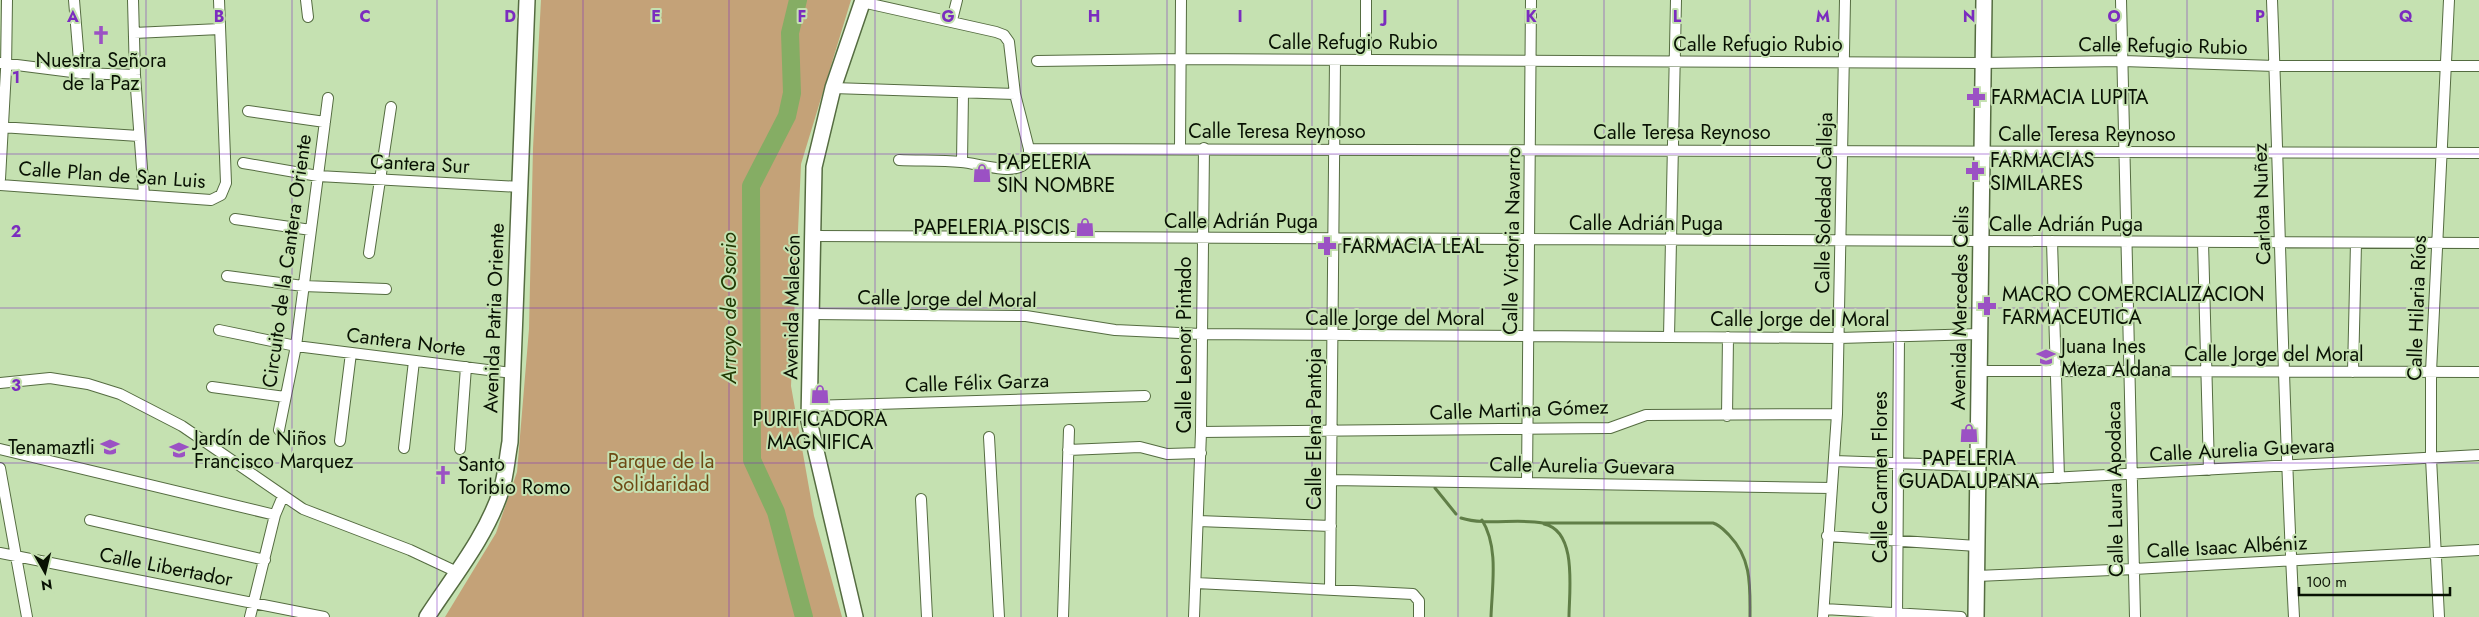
<svg xmlns="http://www.w3.org/2000/svg" width="2479" height="617" font-family="Jost,sans-serif">
	<style>
		.green { fill: #c4a278 }
		.lines { fill: none; stroke-linecap: round; stroke-linejoin: round }
		.stream { stroke: #607e47; stroke-width: 3 }
		.river { stroke: #85ad64; stroke-width: 18 }
		.street-casing { stroke: #556c41; stroke-width: 12 }
		.secondary-casing { stroke: #556c41; stroke-width: 18 }
		.street { stroke: #fff; stroke-width: 10 }
		.secondary { stroke: #fff; stroke-width: 15 }
		.grid { fill: none; stroke: #7b2cbf; stroke-width: 1; stroke-opacity: 0.55 }
		.labels { text-anchor: middle; dominant-baseline: central; stroke-width: 4; stroke-linejoin: round; paint-order: stroke }
		.street-label { font-size: 20px; fill: #081103; stroke: #c5e1b1 }
		.poi-label { font-size: 20px; fill: #081103; stroke: #c5e1b1; text-anchor: start }
		.park-label { font-size: 20px; fill: #6e4a14; stroke: #c5e1b1 }
		.water-label { font-size: 21px; font-style: italic; fill: #203903; stroke: #c5e1b1 }
		.grid-label { font-size: 16px; text-anchor: middle; font-weight: bold; fill: #7b2cbf; stroke: #c5e1b1; stroke-width: 4; stroke-linejoin: round; paint-order: stroke }
	</style>
	<rect width="100%" height="100%" fill="#c5e1b1"/>
	<path class="green" d="M541,0h310l-50,164 -10,222 23,130 28,101h-397l51,-84 21,-61 12,-143 4,-181z"/>
	<g class="lines">
		<path class="stream" d="M1435,488l21,26
			M1461,518c25,8 56,0 82,5h170c7,2 11,7 16,12 23,24 21,51 21,82
			M1482,520c17,27 10,66 9,97
			M1544,524c34,7 25,68 25,93"/>
		<path class="river" d="M798,0l-8,33 2,60 -5,23 -36,70 1,274 24,52 28,105"/>
		<g class="street-casing">
			<path id="street" d="M74,0l6,73
				M133,0l2,75 9,120
				M306,0l2,17
				M2121,0l14,617
				M2272,0c8,206 11,411 22,617
				M862,2l134,30 8,3 5,7 6,52 14,55c0,7 0,13 -7,17 -13,8 -46,-3 -61,-4 -21,-2 -42,-1 -62,-2
				M952,20l5,-20
				M134,33l86,-4
				M1366,60v-60
				M1037,61l144,-2 801,4 141,-2 152,5h204
				M1,63l79,10 55,2
				M833,88l182,6
				M248,111l77,11
				M0,127l139,9
				M1180,148l1,-148
				M1029,149l1450,4
				M962,162l1,-69
				M243,163l75,13 202,11
				M0,179l6,-109 1,-70
				M0,185l211,15 10,-5 5,-12 -7,-183
				M235,219l76,11
				M813,236l1666,7
				M2052,241l7,237
				M2203,242l6,228
				M369,253l22,-146
				M227,276l76,10 83,3
				M811,314l215,2 89,14 86,4 638,4 141,-4
				M219,330l77,16 216,27
				M1669,337l7,-337
				M1979,371l500,1
				M2353,372l3,-129
				M0,383l50,-5 38,6 32,10 62,32 121,83 107,41 47,22
				M212,387l73,10
				M810,406l335,-10
				M1727,416l1,-79
				M279,430l17,-84 32,-248
				M1201,432l409,-4 36,-13 191,-1
				M989,437l10,180
				M340,441l11,-88
				M404,448l10,-87
				M0,449l275,66
				M460,449l6,-82
				M1068,450l72,-3 27,7 34,-1
				M1834,461l144,5
				M0,468l27,149
				M1331,480l501,8
				M1527,482l4,-482
				M1978,482l501,-27
				M921,499l6,118
				M90,520l175,40
				M1198,521l133,5
				M1827,536l150,10
				M0,553l324,64
				M1977,576l157,-7 345,-19
				M1196,583l217,11 6,7v16
				M1330,589l5,-529
				M1824,609l137,8
				M250,617l25,-102 8,-19
				M1063,617l6,-187
				M1194,617l7,-185 3,-284
				M1823,617l14,-203 8,-414
				M1897,617l2,-281
				M2439,617l-8,-159v-86l18,-372"/>
		</g>
		<g class="secondary-casing">
			<path id="secondary" d="M427,617c26,-40 59,-80 74,-126 5,-15 6,-33 9,-49l17,-442
				M855,617l-46,-196 5,-254 19,-79 30,-88
				M1976,617l8,-617"/>
		</g>
		<use href="#street" class="street"/>
		<use href="#secondary" class="secondary"/>
	</g>
	<path class="grid" d="M146,0v617M292,0v617M437,0v617M583,0v617M729,0v617M875,0v617M1021,0v617M1167,0v617M1312,0v617M1458,0v617M1604,0v617M1750,0v617M1896,0v617M2042,0v617M2187,0v617M2333,0v617M0,154h2479M0,308h2479M0,463h2479"/>
	<defs>
		<g id="church-bare" transform="scale(1.5)"><path d="M-1.2-6h2.4v3.5h3.3v2.4h-3.3V6h-2.4V-.1h-3.3v-2.4h3.3Z" fill="#9b51c4" stroke="#c5e1b1" stroke-width="2.5" paint-order="stroke"/></g>
		<g id="pharmacy-bare" transform="scale(1.5)"><path d="M-2-6h4v4h4v4h-4v4h-4v-4h-4v-4h4Z" fill="#9b51c4" stroke="#c5e1b1" stroke-width="2.5" paint-order="stroke"/></g>
		<g id="shop-bare" transform="scale(1.5)"><path d="M-5-2.5h2.3a2.7 3.5 0 0 1 5.4 0H5L5.5 6h-11ZM-1.5-2.5h3a1.5 2.3 0 0 0-3 0Z" fill="#9b51c4" stroke="#c5e1b1" stroke-width="2.5" paint-order="stroke"/></g>
		<g id="school-bare" transform="scale(1.5)"><path d="M0-5L7-2L0 1L-7-2ZM-4 1L0 2.5L4 1V4Q0 6-4 4Z" fill="#9b51c4" stroke="#c5e1b1" stroke-width="2.5" paint-order="stroke"/></g>
	</defs>
	<g fill-rule="evenodd">
		<use href="#church-bare" x="101" y="35"/>
		<use href="#pharmacy-bare" x="1976" y="97"/>
		<use href="#pharmacy-bare" x="1975" y="171"/>
		<use href="#shop-bare" x="982" y="173"/>
		<use href="#shop-bare" x="1085" y="227"/>
		<use href="#pharmacy-bare" x="1327" y="246"/>
		<use href="#pharmacy-bare" x="1987" y="306"/>
		<use href="#school-bare" x="2046" y="357"/>
		<use href="#shop-bare" x="820" y="394"/>
		<use href="#shop-bare" x="1969" y="433"/>
		<use href="#school-bare" x="110" y="447"/>
		<use href="#school-bare" x="179" y="450"/>
		<use href="#church-bare" x="443" y="475"/>
	</g>
	<g class="labels">
		<g class="street-label">
			<text x="1353" y="42">Calle Refugio Rubio</text>
			<text x="1758" y="44">Calle Refugio Rubio</text>
			<text transform="translate(2163 46) rotate(1)">Calle Refugio Rubio</text>
			<text x="1277" y="131">Calle Teresa Reynoso</text>
			<text x="1682" y="132">Calle Teresa Reynoso</text>
			<text x="2087" y="134">Calle Teresa Reynoso</text>
			<text transform="translate(420 164) rotate(3)">Cantera Sur</text>
			<text transform="translate(112 175) rotate(4)">Calle Plan de San Luis</text>
			<text transform="translate(1824 203) rotate(-89)">Calle Soledad Calleja</text>
			<text transform="translate(2262 204) rotate(-92)">Carlota Nuñez</text>
			<text x="1241" y="221">Calle Adrián Puga</text>
			<text x="1646" y="223">Calle Adrián Puga</text>
			<text x="2066" y="224">Calle Adrián Puga</text>
			<text transform="translate(1512 241) rotate(-89)">Calle Victoria Navarro</text>
			<text transform="translate(287 261) rotate(-82)">Circuito de la Cantera Oriente</text>
			<text transform="translate(947 299) rotate(1)">Calle Jorge del Moral</text>
			<text transform="translate(792 307) rotate(-89)">Avenida Malecón</text>
			<text transform="translate(1960 308) rotate(-89)">Avenida Mercedes Celis</text>
			<text transform="translate(2417 308) rotate(-88)">Calle Hilaria Ríos</text>
			<text transform="translate(494 318) rotate(-88)">Avenida Patria Oriente</text>
			<text x="1395" y="318">Calle Jorge del Moral</text>
			<text x="1800" y="319">Calle Jorge del Moral</text>
			<text transform="translate(406 342) rotate(7)">Cantera Norte</text>
			<text transform="translate(1184 345) rotate(-90)">Calle Leonor Pintado</text>
			<text x="2274" y="354">Calle Jorge del Moral</text>
			<text transform="translate(977 383) rotate(-2)">Calle Félix Garza</text>
			<text transform="translate(1519 410) rotate(-2)">Calle Martina Gómez</text>
			<text transform="translate(1314 429) rotate(-90)">Calle Elena Pantoja</text>
			<text transform="translate(2242 450) rotate(-3)">Calle Aurelia Guevara</text>
			<text transform="translate(1582 466) rotate(1)">Calle Aurelia Guevara</text>
			<text transform="translate(1880 477) rotate(-90)">Calle Carmen Flores</text>
			<text transform="translate(2115 489) rotate(-91)">Calle Laura Apodaca</text>
			<text transform="translate(2227 547) rotate(-3)">Calle Isaac Albéniz</text>
			<text transform="translate(166 567) rotate(11)">Calle Libertador</text>
		</g>
		<g class="poi-label">
			<text x="101" y="60" text-anchor="middle">Nuestra Señora<tspan x="101" dy="23">de la Paz</tspan></text>
			<text x="1991" y="97">FARMACIA LUPITA</text>
			<text x="1990" y="160">FARMACIAS<tspan x="1990" dy="23">SIMILARES</tspan></text>
			<text x="997" y="162">PAPELERIA<tspan x="997" dy="23">SIN NOMBRE</tspan></text>
			<text x="1070" y="227" text-anchor="end">PAPELERIA PISCIS</text>
			<text x="1342" y="246">FARMACIA LEAL</text>
			<text x="2002" y="294">MACRO COMERCIALIZACION<tspan x="2002" dy="23">FARMACEUTICA</tspan></text>
			<text x="2061" y="346">Juana Ines<tspan x="2061" dy="23">Meza Aldana</tspan></text>
			<text x="820" y="419" text-anchor="middle">PURIFICADORA<tspan x="820" dy="23">MAGNIFICA</tspan></text>
			<text x="194" y="438">Jardín de Niños<tspan x="194" dy="23">Francisco Marquez</tspan></text>
			<text x="95" y="447" text-anchor="end">Tenamaztli</text>
			<text x="1969" y="458" text-anchor="middle">PAPELERIA<tspan x="1969" dy="23">GUADALUPANA</tspan></text>
			<text x="458" y="464">Santo<tspan x="458" dy="23">Toribio Romo</tspan></text>
		</g>
		<g class="park-label">
			<text x="661" y="461">Parque de la<tspan x="661" dy="23">Solidaridad</tspan></text>
		</g>
		<g class="water-label">
			<text transform="translate(729 308) rotate(-90)">Arroyo de Osorio</text>
		</g>
	</g>
	<g class="grid-label">
		<text x="73" y="22">A</text>
		<text x="219" y="22">B</text>
		<text x="365" y="22">C</text>
		<text x="510" y="22">D</text>
		<text x="656" y="22">E</text>
		<text x="802" y="22">F</text>
		<text x="948" y="22">G</text>
		<text x="1094" y="22">H</text>
		<text x="1240" y="22">I</text>
		<text x="1385" y="22">J</text>
		<text x="1531" y="22">K</text>
		<text x="1677" y="22">L</text>
		<text x="1823" y="22">M</text>
		<text x="1969" y="22">N</text>
		<text x="2114" y="22">O</text>
		<text x="2260" y="22">P</text>
		<text x="2406" y="22">Q</text>
		<text x="16" y="83">1</text>
		<text x="16" y="237">2</text>
		<text x="16" y="391">3</text>
	</g>
	<g transform="translate(45 572) rotate(172)" stroke="#c5e1b1" stroke-width="4" paint-order="stroke">
	<path d="M0-4L9 19L0 12L-9 19Z" fill="#081103"/>
	<text y="-8" font-size="14" font-weight="bold" text-anchor="middle" fill="#081103">N</text>
	</g>
	<path d="M2299 587v8h151v-8" fill="none" stroke="#081103" stroke-width="2.5"/>
	<text x="2306" y="587" font-size="15" fill="#081103" stroke="#c5e1b1" stroke-width="4" paint-order="stroke">100 m</text>
</svg>
